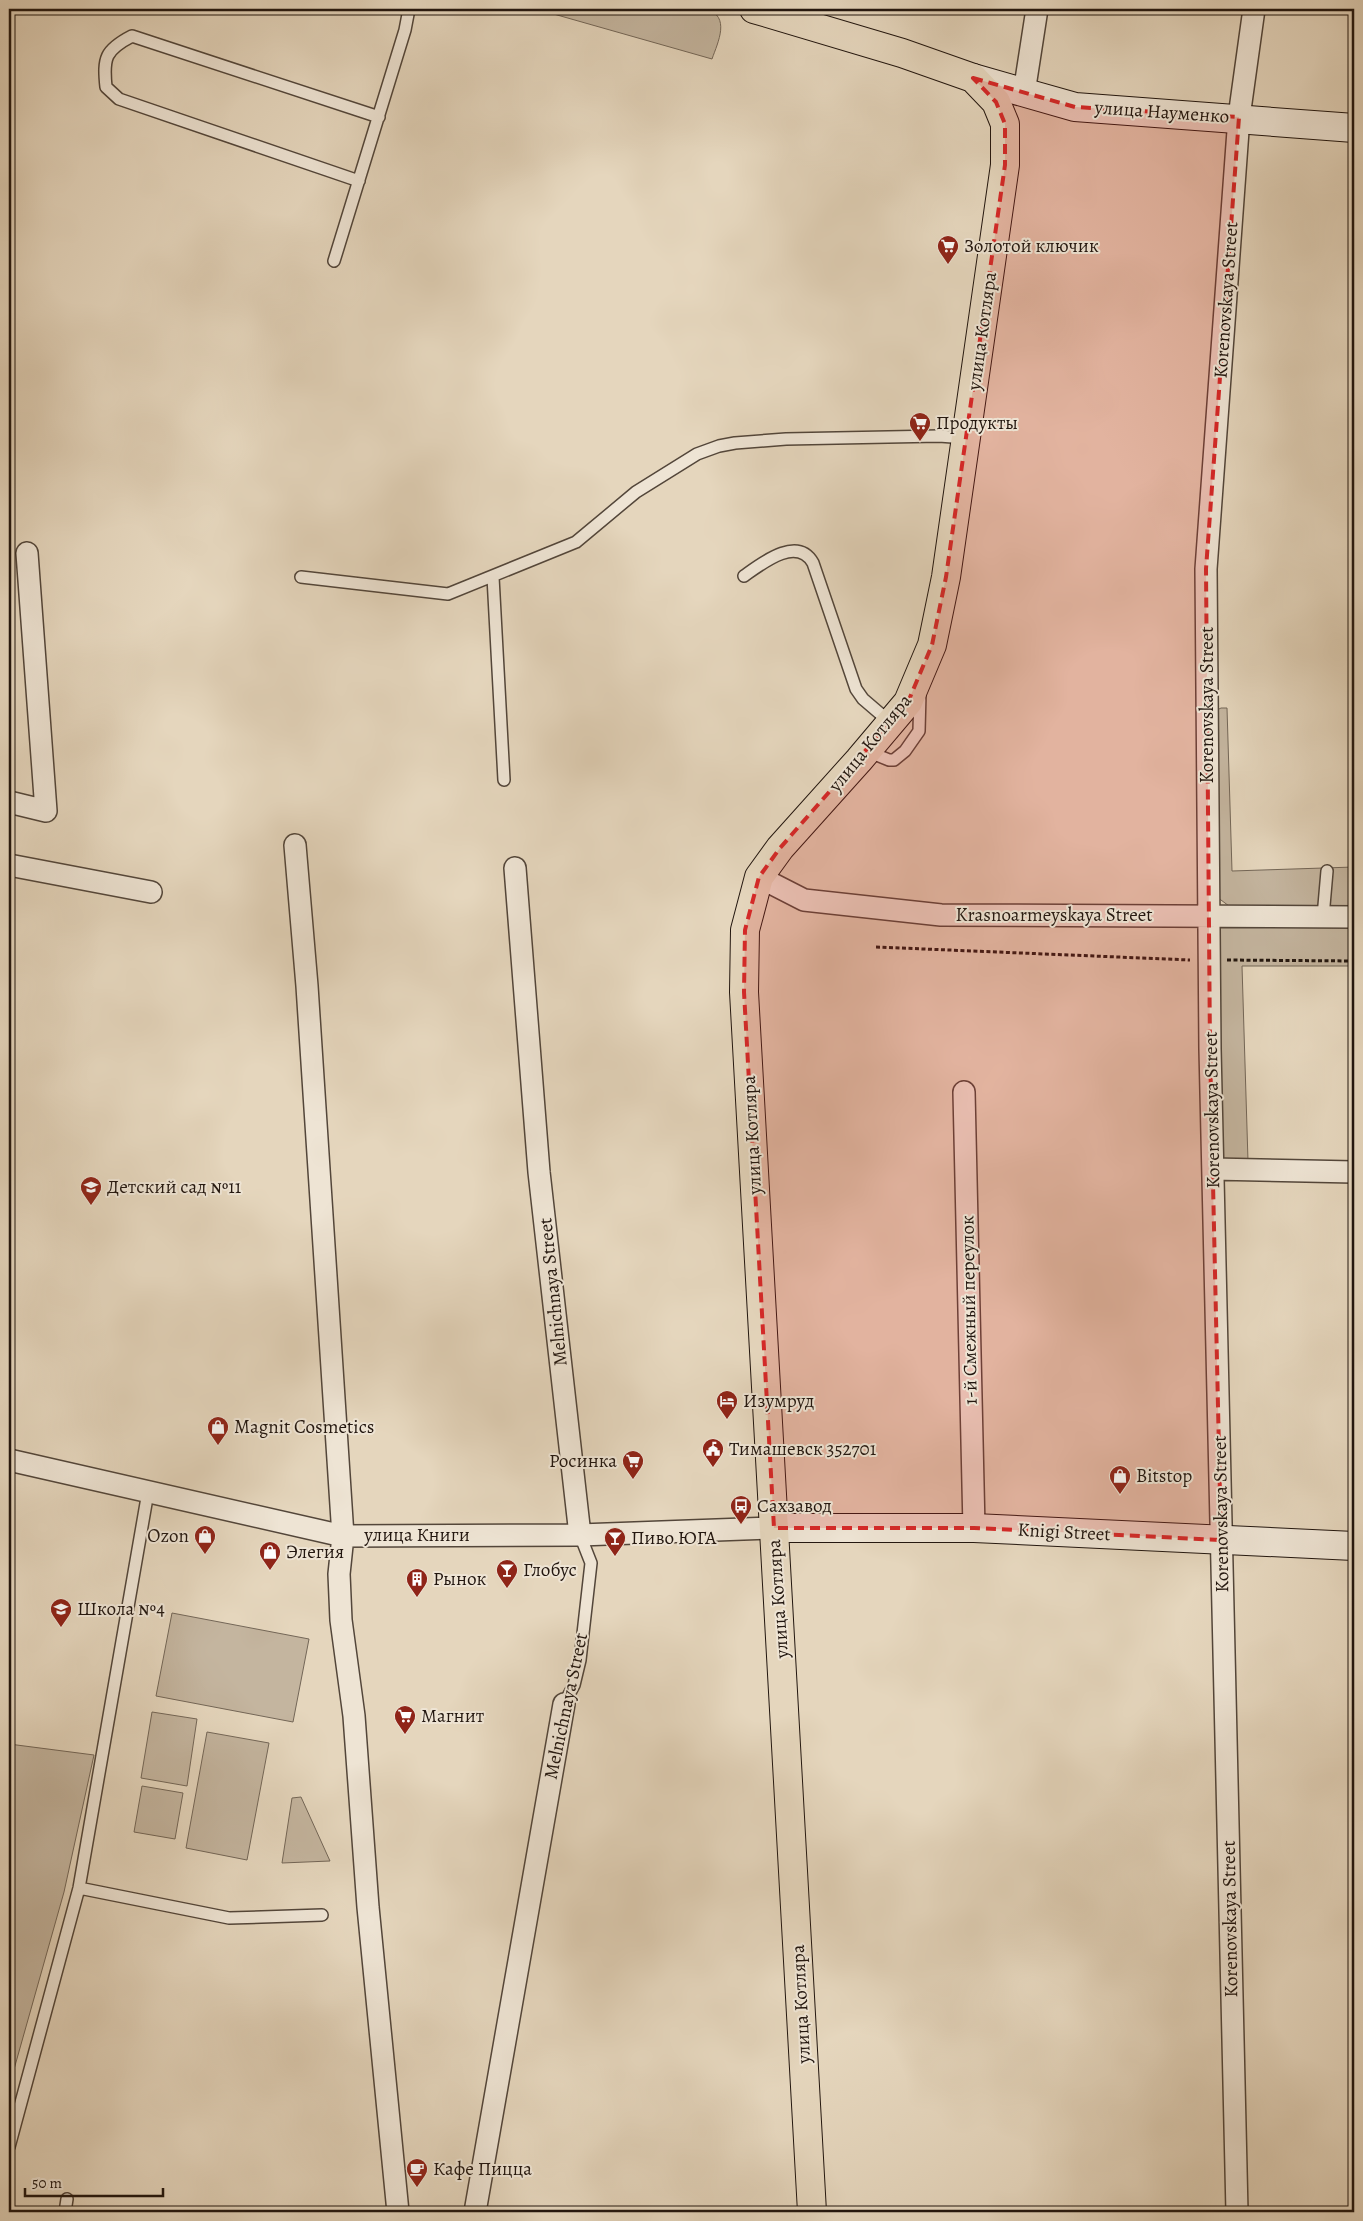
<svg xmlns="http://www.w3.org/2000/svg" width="1363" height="2221" font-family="Alegreya,serif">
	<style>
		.green { fill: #c4b59f; stroke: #736657 }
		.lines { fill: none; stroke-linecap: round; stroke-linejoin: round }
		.lane-casing { stroke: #53463a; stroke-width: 14 }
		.street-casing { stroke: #53463a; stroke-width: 24 }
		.secondary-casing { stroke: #22160f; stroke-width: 30 }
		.primary-casing { stroke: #22160f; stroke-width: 30 }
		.path { stroke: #22160f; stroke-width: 3; stroke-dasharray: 4 2.5; stroke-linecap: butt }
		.lane { stroke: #eee4d4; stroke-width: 11 }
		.street { stroke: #eee4d4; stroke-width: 21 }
		.secondary { stroke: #eee4d4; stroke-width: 28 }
		.primary { stroke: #e5d6bd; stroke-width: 28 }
		.marked { fill: #d62828; fill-opacity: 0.2; stroke: #d62828; stroke-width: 4; stroke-dasharray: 10 6; stroke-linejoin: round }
		.labels { text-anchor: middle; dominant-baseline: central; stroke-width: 4; stroke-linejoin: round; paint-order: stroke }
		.street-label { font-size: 19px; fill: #22160f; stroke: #eee4d4 }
		.poi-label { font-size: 19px; fill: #22160f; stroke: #eee4d4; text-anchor: start }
	</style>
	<rect width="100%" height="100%" fill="#e5d6bd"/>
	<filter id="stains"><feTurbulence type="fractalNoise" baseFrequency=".004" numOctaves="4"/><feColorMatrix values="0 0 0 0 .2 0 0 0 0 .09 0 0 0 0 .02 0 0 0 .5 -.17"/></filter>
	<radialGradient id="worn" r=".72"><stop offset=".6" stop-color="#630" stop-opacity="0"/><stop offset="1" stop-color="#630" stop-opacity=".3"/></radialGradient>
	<path class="green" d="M536,9h170c25,7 12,33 6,50z
		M1221,708h6l5,163 122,-4v42l-125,-3 -12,-9 -2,-186z
		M1354,923v43h-112l6,195 -23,-1 -3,-5 -4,-229z
		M172,1613l137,26 -16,83 -137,-26z
		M152,1712l45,7 -10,67 -46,-8z
		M207,1732l62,11 -22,117 -61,-12z
		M9,1744l85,11 -30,137 -55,195z
		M142,1786l41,7 -8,46 -41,-7z
		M301,1797l29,64 -48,2 10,-65z"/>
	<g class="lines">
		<g class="lane-casing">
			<path id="lane" d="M359,181l-240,-82 -13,-12c-3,-29 -1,-37 26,-51l247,81
				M334,261l71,-231 4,-21
				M744,576c17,-12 53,-41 69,-13l43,126 7,10 28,24
				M301,577l147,17 128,-52 60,-50 61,-38 22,-8 16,-3 51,-4 153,-3 27,2
				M493,577l11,203
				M867,751l22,9h5l11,-9 14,-20 1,-38
				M1323,917l4,-46
				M564,1704l10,-19 6,-25 11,-97 -11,-28
				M79,1888l150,30 93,-3
				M9,2147l70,-259 69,-396
				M65,2212l2,-13"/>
		</g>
		<g class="street-casing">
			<path id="street" d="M1024,93l13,-84
				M9,802l37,9 -19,-258
				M295,845l12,141 36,550 -4,38 2,46 13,96 14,191 30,305
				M9,865l142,27
				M515,868l24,304 41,363
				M759,877l45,23 137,15 413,2
				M964,1092l10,436
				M1213,1169l141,3
				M9,1460l334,76 237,-1 194,-7
				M475,2212l89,-508
				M1237,2212l-27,-1163 -4,-480 33,-452 15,-108"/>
		</g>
		<g class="secondary-casing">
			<path id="secondary" d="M973,78l102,29 279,21
				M774,1528h200l380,18"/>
		</g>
		<g class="primary-casing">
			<path id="primary" d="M754,9l148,44 71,25 23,24 9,22v41l-59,412 -14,68 -24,57 -49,58 -79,88 -21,29 -14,53 -1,62 68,1220"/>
		</g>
		<path class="path" d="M876,947l314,13
			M1227,960l127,1"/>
		<use href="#lane" class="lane"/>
		<use href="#street" class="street"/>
		<use href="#secondary" class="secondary"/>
		<use href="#primary" class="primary"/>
	</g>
	<path class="marked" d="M973,78l102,29 164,10 -33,452 4,480 11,491 -247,-12h-200l-30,-536 1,-62 14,-53 21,-29 128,-146 24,-57 14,-68 59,-412v-41l-9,-22z"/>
	<defs>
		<g id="supermarket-pin" transform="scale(1.125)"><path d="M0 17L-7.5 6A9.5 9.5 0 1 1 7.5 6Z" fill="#8f2418" stroke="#eee4d4"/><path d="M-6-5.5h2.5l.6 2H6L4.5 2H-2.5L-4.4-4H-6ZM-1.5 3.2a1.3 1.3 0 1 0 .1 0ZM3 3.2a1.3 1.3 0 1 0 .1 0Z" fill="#fff"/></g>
		<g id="school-pin" transform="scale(1.125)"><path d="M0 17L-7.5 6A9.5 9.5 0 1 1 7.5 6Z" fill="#8f2418" stroke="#eee4d4"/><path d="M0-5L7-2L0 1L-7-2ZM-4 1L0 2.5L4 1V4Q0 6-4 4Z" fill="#fff"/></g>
		<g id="hotel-pin" transform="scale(1.125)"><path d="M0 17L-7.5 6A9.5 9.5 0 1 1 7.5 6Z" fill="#8f2418" stroke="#eee4d4"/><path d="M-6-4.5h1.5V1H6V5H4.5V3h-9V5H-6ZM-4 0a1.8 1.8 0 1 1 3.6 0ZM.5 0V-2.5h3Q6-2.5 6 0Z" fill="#fff"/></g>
		<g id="shop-pin" transform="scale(1.125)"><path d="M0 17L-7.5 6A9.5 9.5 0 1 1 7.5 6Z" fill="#8f2418" stroke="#eee4d4"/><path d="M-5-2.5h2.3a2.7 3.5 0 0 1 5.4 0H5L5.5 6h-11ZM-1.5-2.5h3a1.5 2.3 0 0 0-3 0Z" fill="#fff"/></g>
		<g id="civic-pin" transform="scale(1.125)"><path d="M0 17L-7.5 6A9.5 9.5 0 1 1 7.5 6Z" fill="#8f2418" stroke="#eee4d4"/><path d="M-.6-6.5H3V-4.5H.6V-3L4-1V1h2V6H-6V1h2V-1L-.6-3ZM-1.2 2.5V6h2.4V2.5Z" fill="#fff"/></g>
		<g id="bus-pin" transform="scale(1.125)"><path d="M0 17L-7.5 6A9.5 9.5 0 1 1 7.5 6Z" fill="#8f2418" stroke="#eee4d4"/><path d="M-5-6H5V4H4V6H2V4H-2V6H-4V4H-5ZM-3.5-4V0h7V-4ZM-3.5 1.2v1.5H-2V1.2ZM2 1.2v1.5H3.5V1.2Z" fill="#fff"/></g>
		<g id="bar-pin" transform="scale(1.125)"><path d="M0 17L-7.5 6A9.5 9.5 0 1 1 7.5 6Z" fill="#8f2418" stroke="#eee4d4"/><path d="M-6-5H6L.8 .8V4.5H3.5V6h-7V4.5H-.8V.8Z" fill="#fff"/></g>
		<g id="building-pin" transform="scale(1.125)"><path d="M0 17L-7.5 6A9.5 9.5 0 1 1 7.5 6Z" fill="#8f2418" stroke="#eee4d4"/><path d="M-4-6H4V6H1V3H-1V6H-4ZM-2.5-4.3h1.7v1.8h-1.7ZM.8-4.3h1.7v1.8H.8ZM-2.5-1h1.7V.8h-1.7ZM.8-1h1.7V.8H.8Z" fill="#fff"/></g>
		<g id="cafe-pin" transform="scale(1.125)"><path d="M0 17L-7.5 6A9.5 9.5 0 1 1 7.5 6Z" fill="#8f2418" stroke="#eee4d4"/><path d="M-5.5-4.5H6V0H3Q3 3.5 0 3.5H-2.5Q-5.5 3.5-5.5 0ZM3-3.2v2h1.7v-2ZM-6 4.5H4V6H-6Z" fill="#fff"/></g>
	</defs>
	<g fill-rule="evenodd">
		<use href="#supermarket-pin" x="948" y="246"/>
		<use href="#supermarket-pin" x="920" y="423"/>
		<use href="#school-pin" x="91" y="1187"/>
		<use href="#hotel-pin" x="727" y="1401"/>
		<use href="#shop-pin" x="218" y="1427"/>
		<use href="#civic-pin" x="713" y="1449"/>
		<use href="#supermarket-pin" x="633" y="1461"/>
		<use href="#shop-pin" x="1120" y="1476"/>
		<use href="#bus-pin" x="741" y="1506"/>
		<use href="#shop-pin" x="205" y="1536"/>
		<use href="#bar-pin" x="615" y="1538"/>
		<use href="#shop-pin" x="270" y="1552"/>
		<use href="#bar-pin" x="507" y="1570"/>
		<use href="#building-pin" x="417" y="1579"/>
		<use href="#school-pin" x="61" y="1609"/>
		<use href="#supermarket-pin" x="405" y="1716"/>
		<use href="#cafe-pin" x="417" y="2169"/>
	</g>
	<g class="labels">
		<g class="street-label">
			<text transform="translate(1162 112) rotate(4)">улица Науменко</text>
			<text transform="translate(1226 300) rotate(-86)">Korenovskaya Street</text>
			<text transform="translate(982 331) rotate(-82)">улица Котляра</text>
			<text transform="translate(1207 705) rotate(-90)">Korenovskaya Street</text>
			<text transform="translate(870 743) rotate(-51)">улица Котляра</text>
			<text x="1054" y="915">Krasnoarmeyskaya Street</text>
			<text transform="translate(1212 1110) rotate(-91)">Korenovskaya Street</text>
			<text transform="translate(752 1135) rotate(-93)">улица Котляра</text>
			<text transform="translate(553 1292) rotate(-96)">Melnichnaya Street</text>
			<text transform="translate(969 1310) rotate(-91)">1-й Смежный переулок</text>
			<text transform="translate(1221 1514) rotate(-91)">Korenovskaya Street</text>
			<text transform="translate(1064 1532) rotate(3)">Knigi Street</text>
			<text x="417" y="1535">улица Книги</text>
			<text transform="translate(778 1599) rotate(-94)">улица Котляра</text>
			<text transform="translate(566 1706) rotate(-78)">Melnichnaya Street</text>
			<text transform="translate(1230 1919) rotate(-91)">Korenovskaya Street</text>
			<text transform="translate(801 2004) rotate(-93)">улица Котляра</text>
		</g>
		<g class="poi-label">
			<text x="964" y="246">Золотой ключик</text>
			<text x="936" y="423">Продукты</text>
			<text x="107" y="1187">Детский сад №11</text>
			<text x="743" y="1401">Изумруд</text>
			<text x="234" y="1427">Magnit Cosmetics</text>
			<text x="729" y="1449">Тимашевск 352701</text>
			<text x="617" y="1461" text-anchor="end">Росинка</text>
			<text x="1136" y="1476">Bitstop</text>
			<text x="757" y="1506">Сахзавод</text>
			<text x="189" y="1536" text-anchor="end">Ozon</text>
			<text x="631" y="1538">Пиво ЮГА</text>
			<text x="286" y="1552">Элегия</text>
			<text x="523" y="1570">Глобус</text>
			<text x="433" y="1579">Рынок</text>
			<text x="77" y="1609">Школа №4</text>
			<text x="421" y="1716">Магнит</text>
			<text x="433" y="2169">Кафе Пицца</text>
		</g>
	</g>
	<rect width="1363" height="2221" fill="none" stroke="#e5d6bd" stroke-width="30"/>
	<rect x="10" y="10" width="1343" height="2201" fill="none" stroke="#22160f" stroke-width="2.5"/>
	<rect x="15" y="15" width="1333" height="2191" fill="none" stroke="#22160f"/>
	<path d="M25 2188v8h138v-8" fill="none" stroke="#22160f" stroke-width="2.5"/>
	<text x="32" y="2188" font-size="15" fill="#22160f" stroke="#eee4d4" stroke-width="4" paint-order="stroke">50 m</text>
	<rect width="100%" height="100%" filter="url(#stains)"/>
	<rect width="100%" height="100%" fill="url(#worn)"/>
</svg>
